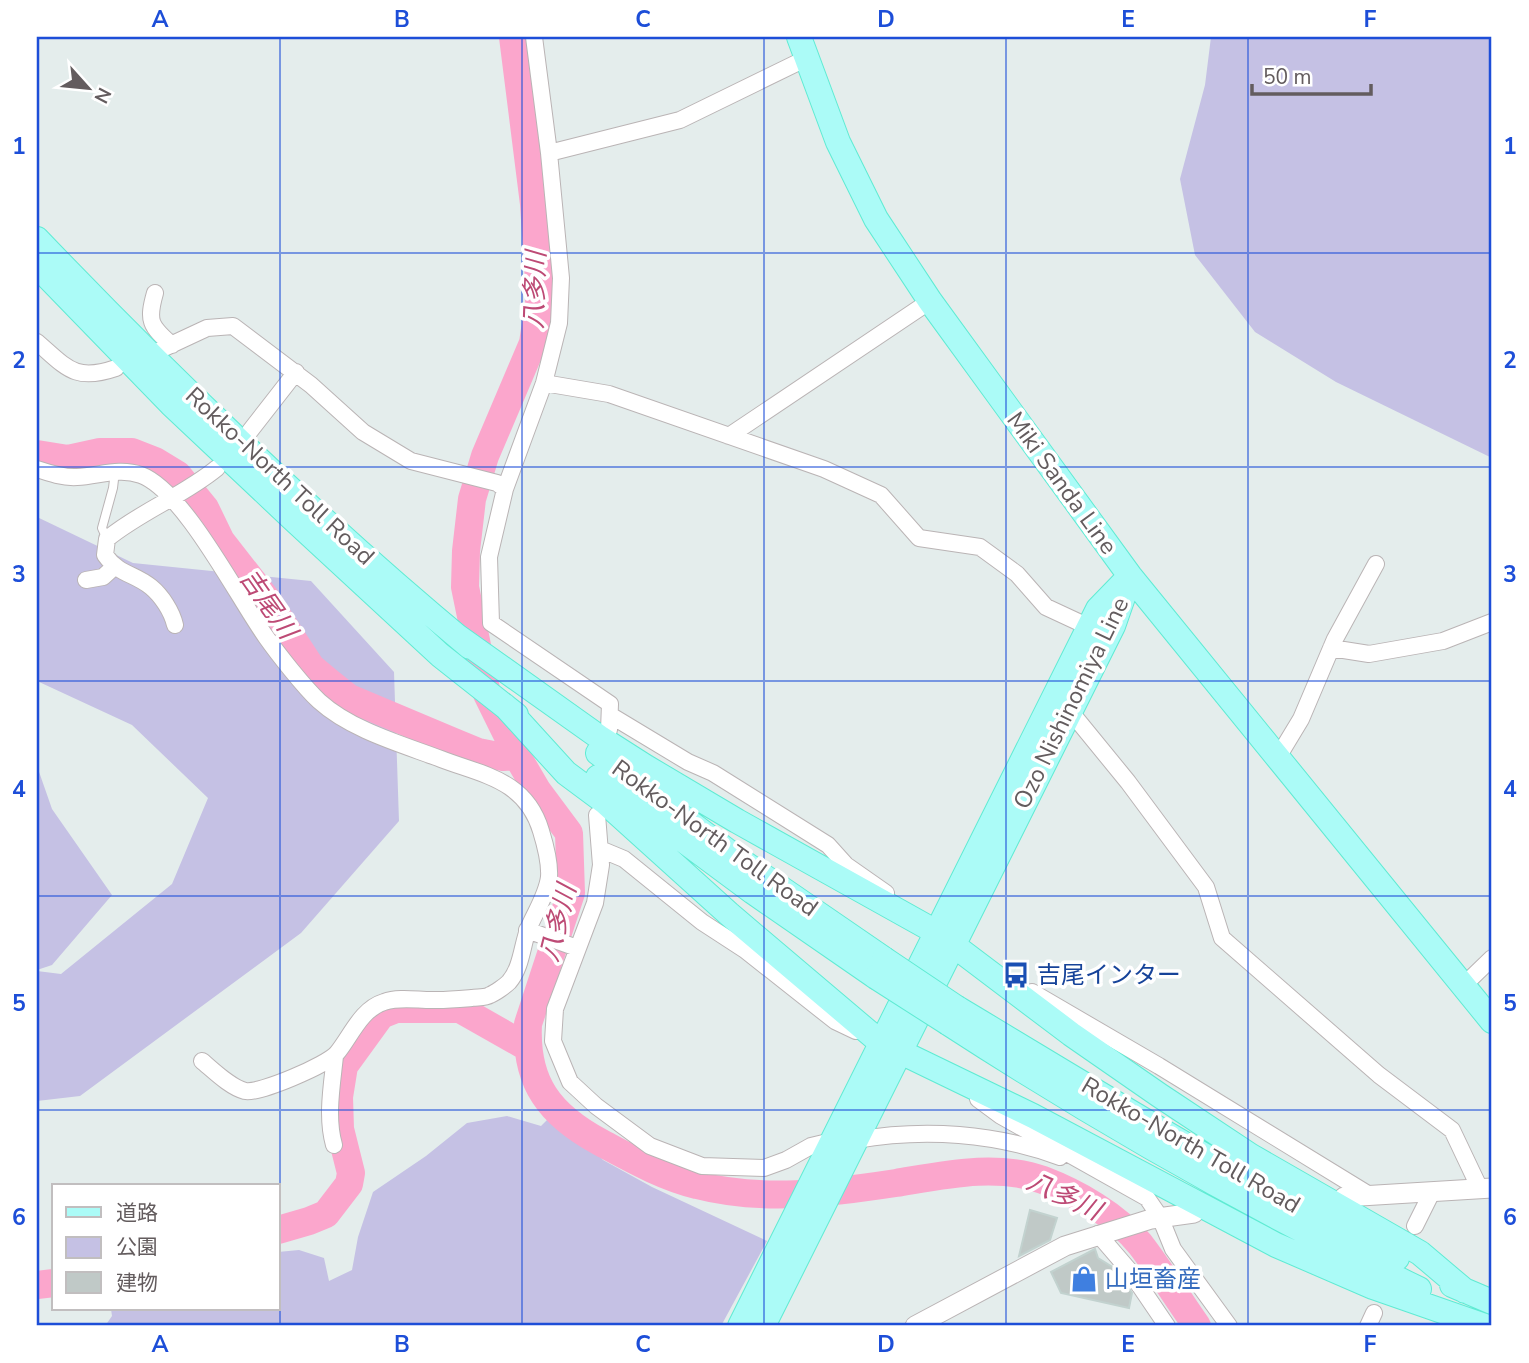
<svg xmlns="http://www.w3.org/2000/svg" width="1529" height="1363" font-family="'Nunito Sans','Noto Sans JP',sans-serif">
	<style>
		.green { fill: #c5c1e4 }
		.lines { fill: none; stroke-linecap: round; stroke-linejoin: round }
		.river { stroke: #fba6cc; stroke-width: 28 }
		.building { fill: #c0c9c7; stroke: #c2d2cf; stroke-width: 2 }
		.service-casing { stroke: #bab4b5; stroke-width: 10 }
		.minor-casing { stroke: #bab4b5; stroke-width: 18 }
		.tertiary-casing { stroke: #bab4b5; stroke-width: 21 }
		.primary-casing { stroke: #5febd3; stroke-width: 26 }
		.service { stroke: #fff; stroke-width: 8 }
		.minor { stroke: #fff; stroke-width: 16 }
		.tertiary { stroke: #fff; stroke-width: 19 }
		.primary { stroke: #abfbf7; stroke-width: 24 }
		.primary-bridge-casing { stroke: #5febd3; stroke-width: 26; stroke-linecap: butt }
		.primary-bridge { stroke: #abfbf7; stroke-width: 24 }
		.grid { fill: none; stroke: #1d4ed8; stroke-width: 2; stroke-opacity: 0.55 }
		.labels { text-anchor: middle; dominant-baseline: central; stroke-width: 7; stroke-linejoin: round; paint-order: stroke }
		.street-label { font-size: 24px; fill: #635c5e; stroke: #fff }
		.transit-label { font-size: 24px; fill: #164399; stroke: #fff; text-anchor: start }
		.shop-label { font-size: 24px; fill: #366cbe; stroke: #fff; text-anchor: start }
		.water-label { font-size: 26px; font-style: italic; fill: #bd4a75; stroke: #fff }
		.neatline { fill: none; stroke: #1d4ed8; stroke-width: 2.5 }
		.grid-label { font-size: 23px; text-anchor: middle; font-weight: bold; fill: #1d4ed8 }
	</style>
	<rect width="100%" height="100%" fill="#e4edec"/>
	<path class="green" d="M1211,37h281v421l-156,-76 -81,-50 -60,-77 -15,-76 25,-94z
		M37,517l96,46 178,18 83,91 5,149 -98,112 -221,163 -43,5v-130l24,3 111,-90 36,-86 -76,-73 -95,-44z
		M37,766l15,43 60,86 -60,70 -15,5z
		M558,1109l45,51 49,27 115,54 -46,85h-616l7,-10 -1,-7h167v-57l21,-2 25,8 5,23 23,-11 6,-33 15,-45 53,-36 41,-33 40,-7 34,10z"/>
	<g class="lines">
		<path class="river" d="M513,37l21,167 6,92 -7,47 -48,113 -13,43 -6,52 -1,36 22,107 33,67 17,29 32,43 2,60 -43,131c-3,59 22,91 72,118 30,16 63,35 97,43 65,17 133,8 199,-2 48,-8 100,-20 147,-3 34,13 73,35 97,64 20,26 38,55 57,82
			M37,454l31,5 32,-7h32l23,9 23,14 27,33 16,33 44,56 46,70 18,15 20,16 107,45 22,9 25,5 14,-1
			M278,1230l31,-9 17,-7 23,-30 2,-11 -11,-44 -1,-32 5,-31 37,-51 15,-6h64l67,38
			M37,1285l17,-2"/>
	</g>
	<path class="building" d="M1030,1210l27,8 -7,22 -31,16z
		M1095,1249l3,9 16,10 -3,16 17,3 4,6 -3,15 -68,-15 -10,-21z"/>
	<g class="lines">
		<g class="service-casing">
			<path id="service" d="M107,539l-5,-11 11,-40 2,-17"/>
		</g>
		<g class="minor-casing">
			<path id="minor" d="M534,37l15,116 12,125 -2,45 -15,60 -39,106 -16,68 2,66 119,81 -1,26
				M549,153l131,-33 127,-62
				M155,293c-8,28 -5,33 17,52
				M37,342c30,26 38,40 79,26
				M162,349l45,-21 26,-2 78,59 52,47 48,29 86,22 8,6
				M544,383l65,11 215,75 57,26 38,43 61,9 37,27 29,33 43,20
				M250,431l46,-59
				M729,436l201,-135
				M37,469c12,4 27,9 40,8 22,-1 42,-10 64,-2 43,16 97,123 125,162 12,17 38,50 53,64 32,29 82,43 122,58 42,16 85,21 100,72 4,13 9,32 8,46 -2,17 -13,34 -20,50 -7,17 -7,40 -20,55 -4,4 -14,11 -19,13 -5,3 -13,2 -18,3 -12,1 -23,2 -35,2 -17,1 -36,-4 -53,2 -23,7 -33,34 -47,51 -10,12 -78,41 -92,38 -15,-4 -31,-20 -43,-30
				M86,580l17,-3 11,-10
				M175,625c-3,-13 -13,-29 -24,-38 -17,-14 -32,-12 -46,-32l2,-16c34,-28 76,-43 110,-71
				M1331,648l38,6 74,-13 49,-19
				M1070,711l58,71 78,105 16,51 157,137 73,55 28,59
				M610,715l78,47 25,11 115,72 18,20 40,28
				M1278,757l23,-38 34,-80 41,-75
				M597,815l4,50 -6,38 -40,106 -2,32 17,41 26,24 54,40 52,20 62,2 22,-8 25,-14 21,-5
				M600,849l24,10 78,63 43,28 90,71 21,10
				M527,930l50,18
				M1464,985l28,-27
				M1032,992l127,74 212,130
				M978,1099l23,17 146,82 13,19 13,32 56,77
				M856,1140c68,-12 139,-7 204,17
				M334,1145c-8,-28 -2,-60 1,-89
				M1415,1226l17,-34
				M1098,1234l31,36 38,56
				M1368,1326l6,-13"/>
		</g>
		<g class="tertiary-casing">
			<path id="tertiary" d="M1344,1197l148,-9
				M915,1326l150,-80 86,-27 43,-6"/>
		</g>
		<g class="primary-casing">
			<path id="primary" d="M799,37l39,105 38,77 54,82 200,275 362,445
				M37,239c137,143 280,281 433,408
				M37,266l134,138 122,115 147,136 76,60
				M457,636l142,101 47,30 91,54 199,111 135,102 88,61 92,61 169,97 45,38
				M505,706l61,67 39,29 124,112 151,128 153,74 243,129 97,42 112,39
				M598,753l139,105 147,101
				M598,777l155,115 123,85
				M957,1008c144,86 288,177 440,250
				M948,1023c151,98 309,188 471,266
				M1452,1285l40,17
				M740,1326l358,-717 32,-33
				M763,1326l350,-700 15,-43"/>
		</g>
		<use href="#service" class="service"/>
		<use href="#minor" class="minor"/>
		<use href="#tertiary" class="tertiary"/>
		<use href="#primary" class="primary"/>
		<g class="primary-bridge-casing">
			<path id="primary-bridge" d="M884,959l73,49
				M876,977l72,46"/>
		</g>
		<use href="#primary-bridge" class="primary-bridge"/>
	</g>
	<path class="grid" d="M280,37v1289M522,37v1289M764,37v1289M1006,37v1289M1248,37v1289M37,253h1455M37,467h1455M37,681h1455M37,896h1455M37,1110h1455"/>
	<defs>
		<g id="bus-bare" transform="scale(2.1)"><path d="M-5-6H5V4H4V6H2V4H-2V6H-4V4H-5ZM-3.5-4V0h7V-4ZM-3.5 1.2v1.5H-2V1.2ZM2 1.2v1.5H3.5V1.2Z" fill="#1a4fb4" stroke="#fff" stroke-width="2.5" paint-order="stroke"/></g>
		<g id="shop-bare" transform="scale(2.1)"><path d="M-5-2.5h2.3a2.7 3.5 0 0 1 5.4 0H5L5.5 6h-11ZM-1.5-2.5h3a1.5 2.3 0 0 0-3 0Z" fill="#3f7fe0" stroke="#fff" stroke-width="2.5" paint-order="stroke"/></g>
	</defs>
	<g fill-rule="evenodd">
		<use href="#bus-bare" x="1016" y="975"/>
		<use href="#shop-bare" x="1084" y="1279"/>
	</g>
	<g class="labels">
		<g class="street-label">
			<text transform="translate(280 476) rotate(43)">Rokko-North Toll Road</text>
			<text transform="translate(1062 483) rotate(54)">Miki Sanda Line</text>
			<text transform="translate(1071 703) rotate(-64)">Ozo Nishinomiya Line</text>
			<text transform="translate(715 838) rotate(36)">Rokko-North Toll Road</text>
			<text transform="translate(1191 1145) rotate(30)">Rokko-North Toll Road</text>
		</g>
		<g class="transit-label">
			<text x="1037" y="975">吉尾インター</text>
		</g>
		<g class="shop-label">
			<text x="1105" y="1279">山垣畜産</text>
		</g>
		<g class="water-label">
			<text transform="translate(535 290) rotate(-88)">八多川</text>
			<text transform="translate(268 604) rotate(55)">吉尾川</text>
			<text transform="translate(558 923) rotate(-76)">八多川</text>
			<text transform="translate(1064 1196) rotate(25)">八多川</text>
		</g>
	</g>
	<rect width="1529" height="1363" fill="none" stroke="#ffffff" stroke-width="77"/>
	<rect x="52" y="1184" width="228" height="126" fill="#ffffff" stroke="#c1bebf" stroke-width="2"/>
	<rect x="66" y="1207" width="35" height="10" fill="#abfbf7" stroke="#c1bebf" stroke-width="2"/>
	<text x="116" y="1220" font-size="21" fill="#635c5e">道路</text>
	<rect x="66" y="1237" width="35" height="21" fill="#c5c1e4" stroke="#c1bebf" stroke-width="2"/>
	<text x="116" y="1254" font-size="21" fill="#635c5e">公園</text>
	<rect x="66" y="1272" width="35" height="21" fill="#c0c9c7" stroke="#c1bebf" stroke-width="2"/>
	<text x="116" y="1290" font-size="21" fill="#635c5e">建物</text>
	<g transform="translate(88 88) rotate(117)" stroke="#ffffff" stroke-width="5" paint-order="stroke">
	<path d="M0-5L12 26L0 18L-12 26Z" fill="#635c5e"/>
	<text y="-10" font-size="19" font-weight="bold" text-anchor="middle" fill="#635c5e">N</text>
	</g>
	<path d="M1252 84v10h119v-10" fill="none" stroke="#635c5e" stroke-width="3.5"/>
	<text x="1263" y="84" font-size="21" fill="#635c5e" stroke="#ffffff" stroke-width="5" paint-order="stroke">50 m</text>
	<rect x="38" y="38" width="1452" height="1286" class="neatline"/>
	<g class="grid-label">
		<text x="160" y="27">A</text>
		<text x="402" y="27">B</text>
		<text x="643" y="27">C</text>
		<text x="886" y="27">D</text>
		<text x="1128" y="27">E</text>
		<text x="1370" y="27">F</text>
		<text x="19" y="154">1</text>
		<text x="1510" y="154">1</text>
		<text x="19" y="368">2</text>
		<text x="1510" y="368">2</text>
		<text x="19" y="582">3</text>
		<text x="1510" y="582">3</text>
		<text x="19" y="797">4</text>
		<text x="1510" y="797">4</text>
		<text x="19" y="1011">5</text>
		<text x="1510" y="1011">5</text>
		<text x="19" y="1225">6</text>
		<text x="1510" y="1225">6</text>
		<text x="160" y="1352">A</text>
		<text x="402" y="1352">B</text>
		<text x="643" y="1352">C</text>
		<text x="886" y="1352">D</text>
		<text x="1128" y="1352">E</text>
		<text x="1370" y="1352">F</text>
	</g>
</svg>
